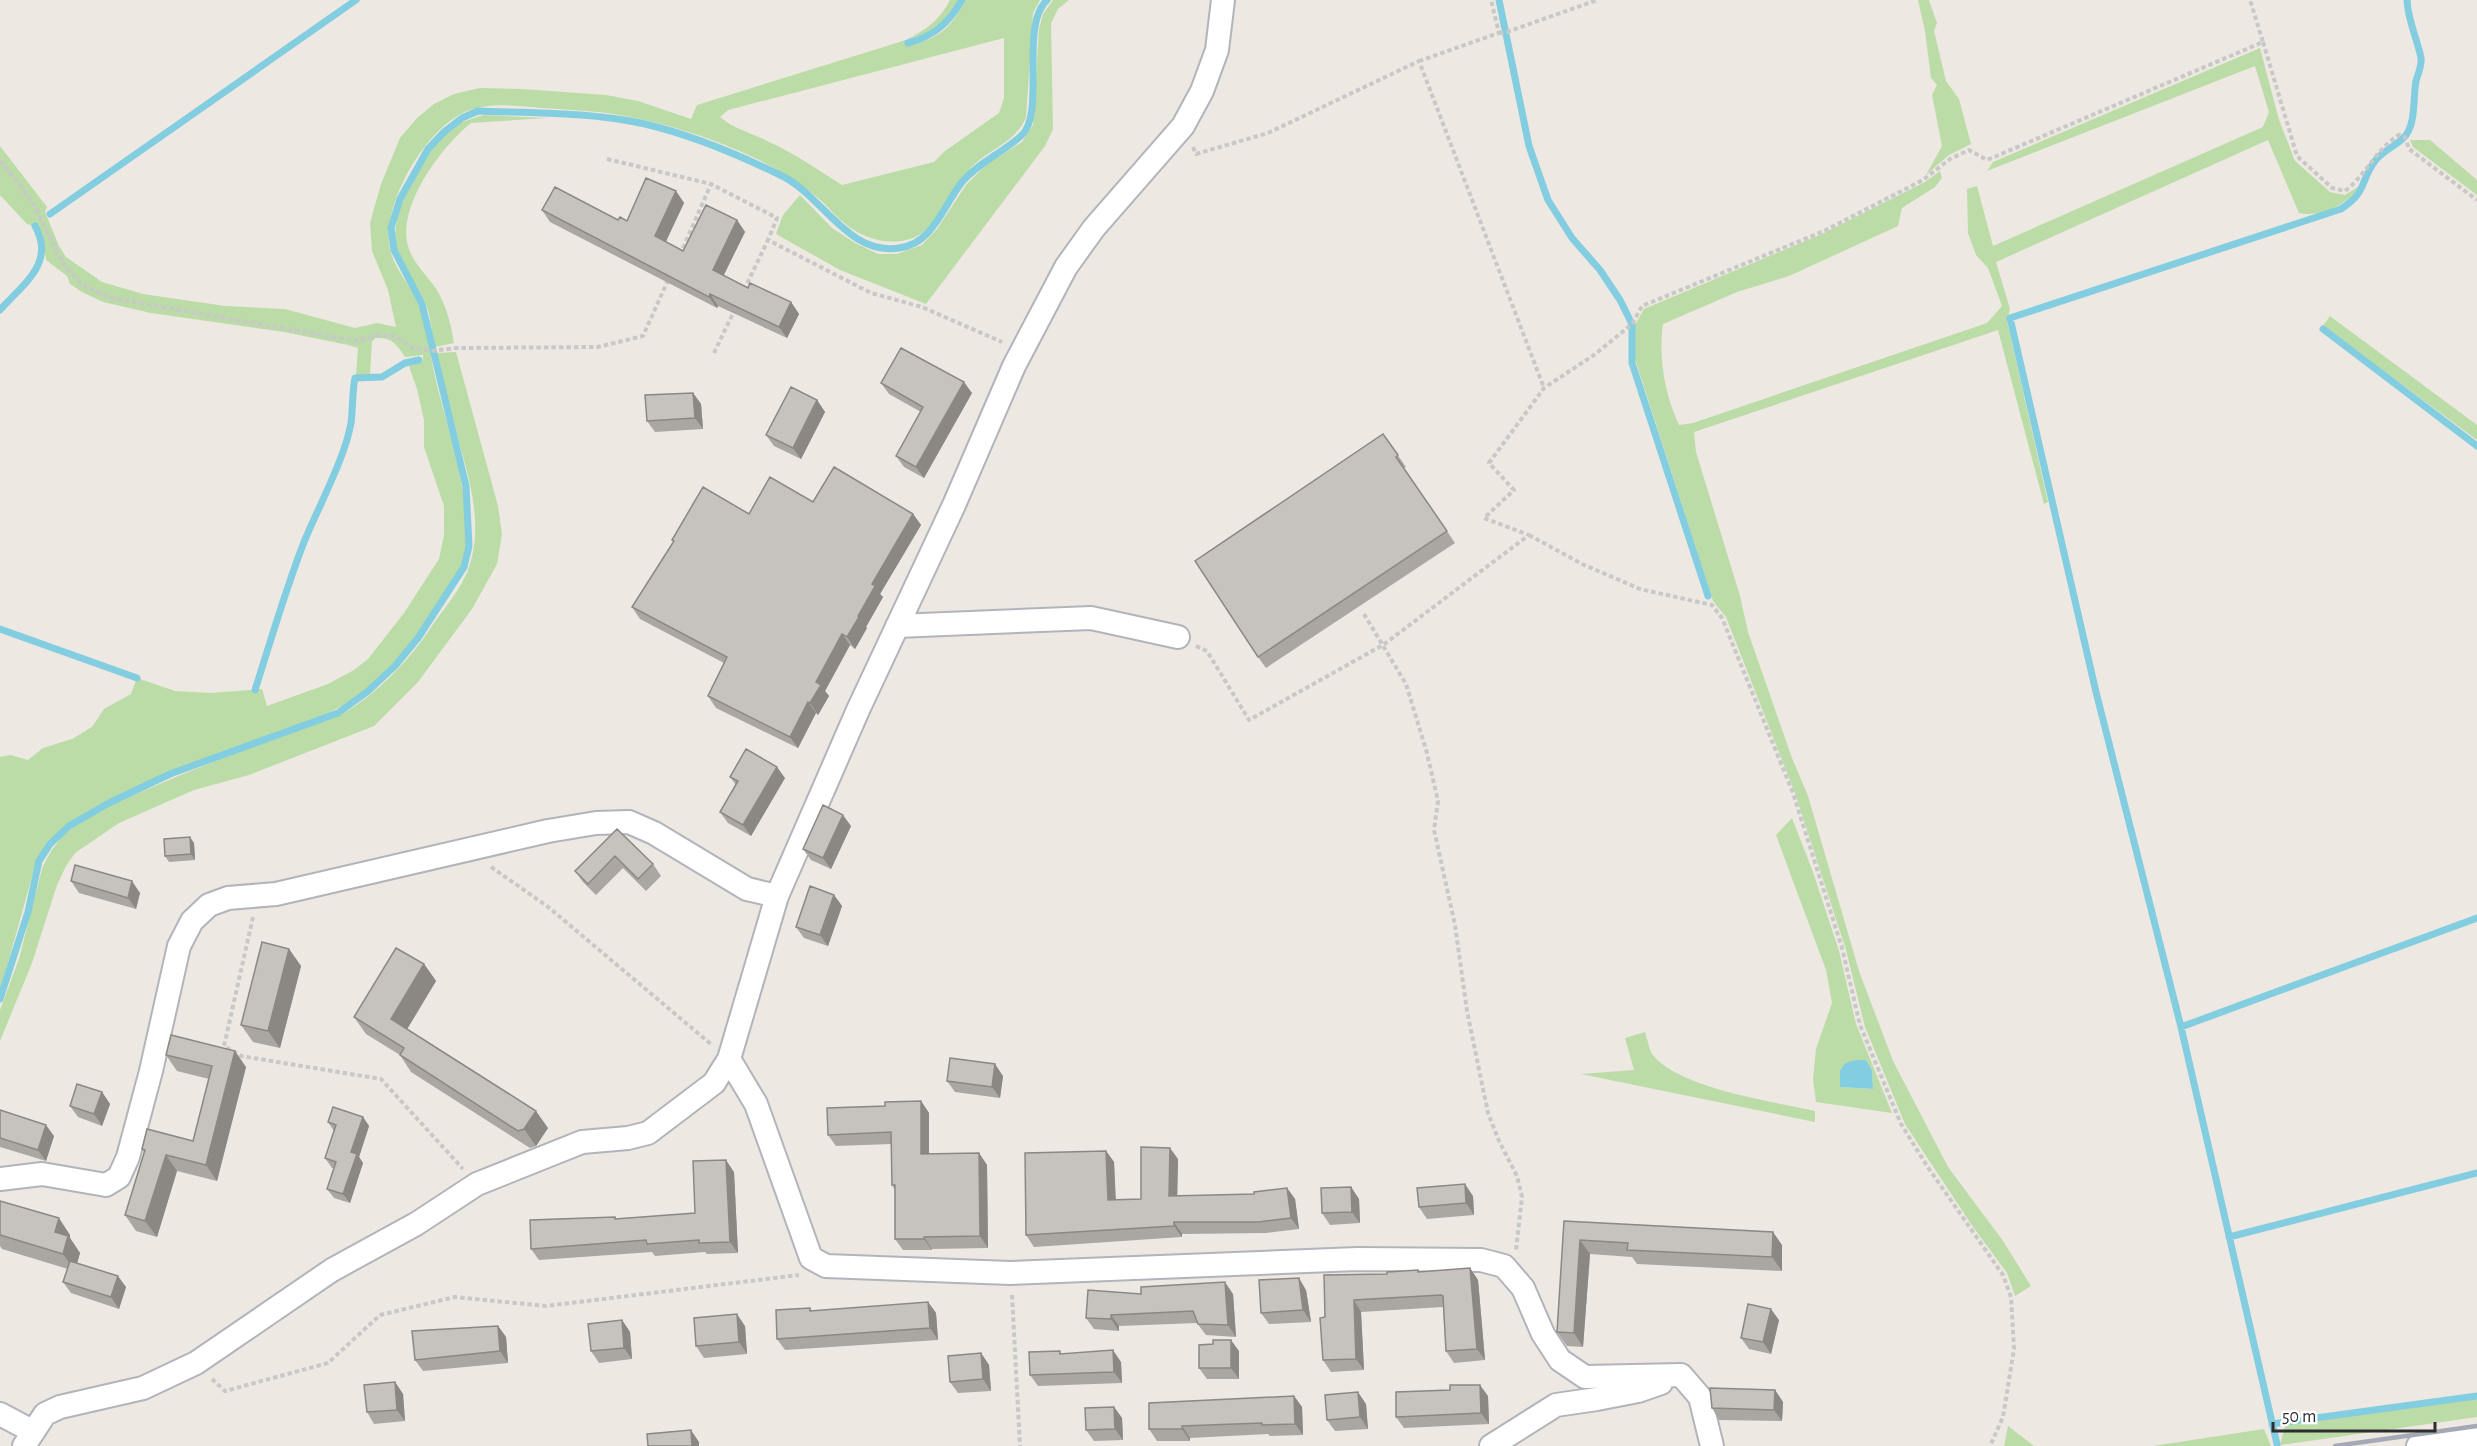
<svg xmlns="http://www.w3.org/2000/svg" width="2477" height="1446" font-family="'Alegreya Sans',sans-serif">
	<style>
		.green { fill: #bbdca6; fill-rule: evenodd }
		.water { fill: #83cde1 }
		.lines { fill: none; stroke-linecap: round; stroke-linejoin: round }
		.stream { stroke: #83cde1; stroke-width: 7 }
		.street-casing { stroke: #b2b4bc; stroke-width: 26 }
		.path { stroke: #c8c8c8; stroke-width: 4; stroke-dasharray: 4.5 3; stroke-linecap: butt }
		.street { stroke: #fff; stroke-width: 22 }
		.rail { stroke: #a5a8b5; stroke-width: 4.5 }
		.wall { fill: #aaa7a3 }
		.shaded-wall { fill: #8b8884 }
		.building { fill: #c6c2bd; stroke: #8b8884; stroke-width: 1.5 }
	</style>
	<rect width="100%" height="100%" fill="#ede8e2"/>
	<path class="green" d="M950,0h9c-15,26 -25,32 -53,40l1,6c34,-8 42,-17 59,-46h74l-7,13 -7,105c-13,27 -35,29 -55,50 -16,18 -36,63 -58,70 -24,9 -52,0 -70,-16 -9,-7 -16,-17 -25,-24 -20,-16 -40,-29 -63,-40 -38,-18 -80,-32 -120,-40 -30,-7 -62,-8 -93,-10 -24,-2 -51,-6 -75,3 -41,17 -82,88 -78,132 2,25 25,44 32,68 7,24 10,50 16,74 11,46 43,138 24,182 -8,20 -25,39 -37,57 -17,24 -36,51 -61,69 -27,20 -60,30 -92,42 -45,16 -90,32 -133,52 -42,19 -75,33 -101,72l-37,132v-234l10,-2 18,5 15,-12 29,-9 20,-12 12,-18 27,-15 6,-16 38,13 36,2 51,-4 5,17 61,-22 26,-14 14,-11 36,-46 35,-54 5,-24v-29l-20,-59v-27l-7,-31 -8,-23 14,-4v-7l-18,2c-8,-13 -14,-20 -29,-19l-4,3 -2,34h-14l2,-27 -10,-3 -64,-13 -133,-19 -48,-11 -21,-10 -12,-8 -3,-8 -21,-16 -3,-25 -8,-14v5l-8,-2 -27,-29v-49l47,61 -2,5 14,34 7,11 36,25 41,12 82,12 60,3 70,19 22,-5 19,4 -8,-37 -16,-39 -2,-28 11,-39 19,-46 17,-20 17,-14 20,-10 26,-6 42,1 84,6 32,6 53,18 6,-14 209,-65c20,-10 34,-20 44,-40zM1004,38v60l-5,15 -54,38 -11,11 -92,23c-25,-16 -50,-33 -77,-45 -16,-8 -31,-11 -45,-23l8,-7z
		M1053,0h16l-11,9 -7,14 2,106 -8,17 -119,158 -86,-34 -64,-36 7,-19 17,-20 32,33 23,15 23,11h19l25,-9 15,-16 29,-44 20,-20 36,-23 11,-17 6,-96 4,-15z
		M1918,0h11l8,23 -3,8 12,50 13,18 12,45 -22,11 -23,20 16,-29 -10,-51 5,-10 -6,-7 -6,-47z
		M2260,48l19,72 16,41 35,31 15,3 16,-10c-13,19 -39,33 -62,28l-31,-73 -272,122 14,47 -3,12 41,181 -4,2 -46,-174 -304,102 2,20 44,144 8,36 44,126 16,38 51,175 34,90 55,106 55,74 28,45 -16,10 -8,-23 -36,-49 -66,-100 -40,-97 -19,-77 -51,-157 -69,-176 -13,-16 -78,-242v-34l9,-16 178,-75 103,-52 15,-11 2,7 -7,9 -33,21 -4,18 -109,50 -52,16 -74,32c-5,33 2,71 16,101l14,-2 294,-100 15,-17 -14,-38 -12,-13 -8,-22 -1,-44 10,-3 16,60 270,-119 6,-15 -14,-46 -268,105 6,-9z
		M484,115l63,3 -76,5c-29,23 -77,86 -62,126 5,14 17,26 26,38 11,17 16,37 19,56l-19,4c-3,-13 -4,-28 -8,-40 -8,-21 -27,-39 -31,-62 -6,-34 25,-87 48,-110 11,-12 26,-16 40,-20z
		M2410,140h20l47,40v15l-64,-48z
		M2330,316l147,109v15l-154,-114z
		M456,352l42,154 4,28 -5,30 -25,45 -54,73 -44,44 -125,49 -55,15 -75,33 -44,30 -9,13 -9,19 -25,78 -32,78v-31l19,-51 23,-90c7,-17 18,-33 33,-43 22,-16 48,-26 73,-37 63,-28 129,-50 193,-74 37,-22 67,-53 91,-89 13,-19 32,-40 38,-62 13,-43 -1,-85 -12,-126 -7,-29 -15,-57 -22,-85z
		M1792,818l21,54 26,79 17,73 36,89 -76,-11 -3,-23 3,-30 16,-46 -6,-33 -50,-135zM1866,1060l6,10 1,19 -33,-2v-16l5,-8z
		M1645,1032c2,6 4,16 7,22 25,34 123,48 163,57v11l-234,-48 53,-4 -9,-32z
		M2477,1399v18l-197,28 5,-20z
		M2008,1426l26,20h-30z
		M2264,1429l7,17h-118z"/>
	<path class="water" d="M1856,1060h10l6,10 1,19 -33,-2v-16l5,-8z"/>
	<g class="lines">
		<path class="stream" d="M1499,0l30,146 19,54 24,38 28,32 20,30 12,24v39l76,233
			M908,43c26,-7 40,-19 54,-43
			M50,214l306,-214
			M0,310c23,-26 56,-47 35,-84
			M2323,329l154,117
			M0,629l137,49
			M255,690c16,-50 30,-99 49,-148 14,-34 41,-84 47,-119 2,-15 1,-30 4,-45l27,-1 23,-14 14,-3
			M0,999l28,-87 11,-51 11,-17 19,-18 40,-23 61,-29 168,-61 29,-21 28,-26 23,-28 46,-71 5,-21 -3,-60 -44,-182 -28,-54 -3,-22 9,-29 28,-50 16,-17 18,-14 16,-7c55,2 113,1 167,13 47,11 92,30 135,51 42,19 67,81 119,73 34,-4 44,-42 63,-66 17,-20 42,-30 60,-47 24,-23 -3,-109 25,-135
			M2181,1027l296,-109
			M2229,1237l248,-64
			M2272,1424l205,-28
			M2277,1444l-96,-417 -85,-335 -86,-374 331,-109c27,-18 18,-26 34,-48 8,-11 25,-17 31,-26 10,-14 7,-38 10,-54 2,-7 6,-16 5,-23 -4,-20 -13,-37 -14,-58"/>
		<g class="street-casing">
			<path id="street" d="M897,626l194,-8 87,19
				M729,1059l27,45 55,154 15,8 184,7 347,-14 124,1 23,6 19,22 20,46 17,26 25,17 96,-2 19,22 12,49
				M0,1179l42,-5 64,11 13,-8 9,-20 23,-86 28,-125 13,-25 17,-16 19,-7 48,-4 272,-63 48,-8 33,-1 25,11 93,56 30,7
				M0,1414l32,17
				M24,1446l21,-32 15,-7 83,-19 53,-25 136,-93 84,-46 61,-40 105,-42 46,-4 20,-5 66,-50 15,-24 48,-163 81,-186 96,-205 60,-139 52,-99 28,-39 89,-102 19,-35 15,-41 6,-50
				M1491,1446l65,-41 41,-6 41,-8 23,-8
				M2418,1446l59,-9"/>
		</g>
		<path class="path" d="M1499,33l8,-1 90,-32
			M2263,42l34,114 35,32 13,3c22,-17 30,-41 54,-56l6,2 4,12 68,51
			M1419,61l80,-28 -8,-33
			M1193,147l3,7 72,-21 151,-72 125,327
			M607,159l104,25 66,34 -9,22 103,53 51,14 80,35
			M0,161c12,15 27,31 36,48 24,43 23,70 75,89l245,43 21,-6 18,1 18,12 18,3 26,-3 141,-1 45,-11 26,-58
			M680,255l31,-71
			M744,290l24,-50
			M714,353l20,-42
			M1529,535l53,29 58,25 72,16 10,13 71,175 49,155 18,77 41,99 26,42 76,109 8,22 3,52 -11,68 -13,29
			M1364,614l42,70 21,69 11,48 -4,29 21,95 12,86 21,102 11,28 18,35 5,21 -6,53
			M1196,646l11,5 42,69 134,-75 146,-110 -45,-17 30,-28 -25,-27 55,-75 50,-33 38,-31 10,-18 182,-75 99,-51 27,-21 19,-9 18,10 276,-118 -13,-42
			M491,867l56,39 165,139
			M253,917l-29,129 17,10 140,23 82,90
			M1012,1295l8,151
			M212,1379l13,12 103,-28 52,-48 75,-18 91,9 253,-31"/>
		<use href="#street" class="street"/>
		<path class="rail" d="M2335,1446l142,-20"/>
	</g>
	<path class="wall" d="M676,191l8,12 -18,39 17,9 54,-31 8,12 -22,43 25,13 43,14 8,12 -12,24 -69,-32 -1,2 -167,-86 -8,-12 85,11z
		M881,383l91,10 -48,85 -20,-11 -8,-11 25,-44 -32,-18z
		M693,393l8,11 2,25 -48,3 -8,-11z
		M817,400l8,12 -24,47 -27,-13 -8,-11z
		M1383,434l23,33 -2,1 51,75 -189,125 -8,-11z
		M813,502l100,12 8,11 -41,69 3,3 -17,30 1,1 -12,21 -5,-4 -25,46 4,5 -11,19 -2,-2 -18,35 -82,-40 -8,-12 16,-33 -84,-44 -8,-12 41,-65 -1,-2 77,-26z
		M730,777l55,1 -34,58 -23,-13 -8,-11 16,-27z
		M851,826l-20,43 -20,-9 -8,-11z
		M617,829l36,35 8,12 -15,15 -23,-23 -27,27 -13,-13 -8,-11z
		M194,843l1,17 -26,2 -4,-6z
		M71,881l69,12 -4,16 -57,-16z
		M834,895l8,11 -14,40 -24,-8 -8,-11z
		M289,949l12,17 -21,82 -27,-6 -12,-17z
		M424,964l12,17 -29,48 141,99 -12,18 -6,2 -119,-76 -11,-17 -34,-21 -12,-17z
		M166,1055l80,12 -29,114 -40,-10 -20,66 -21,-6 -11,-16 19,-63 -2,-3 51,-8 16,-62 -32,-8z
		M1003,1076l-3,22 -45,-6 -8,-11z
		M102,1092l8,12 -8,22 -24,-9 -8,-11z
		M921,1101l8,12v41l50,-1 8,12 1,83 -56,1v1h-29l-8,-11v-49l-3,-5 -1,-41 -55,2 -8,-11 57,-29z
		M0,1110l54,26 -8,25 -46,-14z
		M363,1117l6,9 -10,31 4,6 -13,40 -16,-5 -7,-9 7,-21h-2l-7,-10 9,-27 -6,-9z
		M1106,1151l8,11 2,38 25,-1 37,-40 -1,37 77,-2 33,-6 8,11 4,30 -33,4 -84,1v3l-148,10 -8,-12z
		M734,1172l4,81 -31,1 -2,-2 -50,4 -3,-4 -113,8 -8,-11 84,-32 1,2 79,-6z
		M1351,1187l8,12 1,24 -30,2 -8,-12z
		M1473,1196l1,19 -47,4 -8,-12z
		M0,1201l70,34v3l10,15 -3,10 49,24 -7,22 -48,-16 -8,-11 5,-13 -66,-20 -2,-3z
		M1564,1221l218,24v26l-145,-7 -5,-7 -42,-3 -7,93 -16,-1 -10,-14z
		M1470,1268l8,12 7,80 -31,3 -8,-12 -3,-44 -82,5 3,58 -33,2 -8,-12 2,-43 62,-43z
		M1306,1290l5,32 -42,2 -8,-11z
		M1141,1294h92l3,43 -30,-2 -9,-12 -78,3v5l-25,-2 -8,-11z
		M928,1302l8,11 2,27 -153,10 -8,-11 33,-31 2,3z
		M622,1320l8,12 2,27 -33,4 -8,-12z
		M1779,1320l-8,34 -22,-5 -8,-11z
		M498,1326l8,11 2,26 -85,8 -8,-11z
		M745,1326l2,28 -43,4 -8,-12z
		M1239,1351v28h-32l-8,-11z
		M981,1353l8,12 2,26 -33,2 -8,-11z
		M1061,1354l60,8 1,21 -84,3 -8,-11z
		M395,1382l8,12 2,27 -31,3 -7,-12z
		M1775,1390l8,12 -1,19 -63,-1 -7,-12z
		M1294,1396l8,11 1,28 -33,1 -2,-2 -78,4v3h-33l-8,-12z
		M1488,1396l1,28 -85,4 -8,-11z
		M1366,1404l2,25 -33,2 -8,-11z
		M1114,1407l8,11 1,22 -29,1 -8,-11z"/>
	<path class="shaded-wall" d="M676,191l8,12 -21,44 -8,-11z
		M737,220l8,12 -24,49 -8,-11z
		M710,294l8,12 -1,2 -8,-11z
		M791,302l8,12 -12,24 -8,-11z
		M964,382l8,11 -48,85 -8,-11z
		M693,393l8,11 2,25 -8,-11z
		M817,400l8,12 -24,47 -8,-11z
		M913,514l8,11 -41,69 3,3 -17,30 1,1 -12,21 -8,-12 25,-53z
		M842,634l8,11 -25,46 4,5 -11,19 -8,-12 6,-21z
		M808,702l8,11 -18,35 -8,-11z
		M777,767l8,11 -34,58 -8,-11z
		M843,815l8,11 -20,43 -8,-11z
		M190,837l4,6 1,17 -4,-6z
		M132,881l8,12 -4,16 -8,-11z
		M834,895l8,11 -14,40 -8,-11z
		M289,949l12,17 -21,82 -12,-17z
		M424,964l12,17 -33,55 -12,-17z
		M235,1051l11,16 -29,114 -11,-16z
		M995,1064l8,12 -3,22 -8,-11z
		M102,1092l8,12 -8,22 -8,-12z
		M921,1101l8,12v53l-8,-12z
		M536,1111l12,17 -12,18 -12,-17z
		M363,1117l6,9 -10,31 4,6 -13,40 -7,-9 8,-42z
		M46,1125l8,11 -8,25 -8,-11z
		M1170,1148l8,11 -1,48 -8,-11z
		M1106,1151l8,11 2,50 -8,-12z
		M979,1153l8,12 1,83 -8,-12z
		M166,1155l11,16 -20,66 -12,-16z
		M726,1160l8,12 4,81 -8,-11z
		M1465,1184l8,12 1,19 -8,-12z
		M1351,1187l8,12 1,24 -8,-11z
		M1287,1188l8,11 4,30 -8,-11z
		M59,1218l11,17v3l10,15 -5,18 -12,-17 -8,-22z
		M1174,1222l8,12v3l-8,-11z
		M1773,1232l9,13v26l-10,-14z
		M924,1237l8,12v1l-8,-11z
		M1580,1240l10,14 -7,93 -9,-14z
		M1470,1268l8,12 7,80 -8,-11z
		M118,1276l8,11 -7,22 -8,-12z
		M1299,1278l7,12 5,32 -8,-12z
		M1225,1282l8,12 3,43 -8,-12z
		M1354,1300l7,12 3,58 -8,-11z
		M928,1302l8,11 2,27 -8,-12z
		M1771,1309l8,11 -8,34 -8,-12z
		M737,1314l8,12 2,28 -8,-12z
		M1111,1315l8,11v5l-8,-12z
		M622,1320l8,12 2,27 -8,-11z
		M498,1326l8,11 2,26 -8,-12z
		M1231,1340l8,11v28l-8,-11z
		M1113,1350l8,12 1,21 -8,-11z
		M981,1353l8,12 2,26 -8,-12z
		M395,1382l8,12 2,27 -8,-11z
		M1480,1385l8,11 1,28 -8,-11z
		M1775,1390l8,12 -1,19 -8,-11z
		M1358,1392l8,12 2,25 -8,-12z
		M1294,1396l8,11 1,28 -8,-11z
		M1114,1407l8,11 1,22 -8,-11z
		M1182,1426l8,12v3l-8,-12z
		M691,1430l8,12v4h-7z"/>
	<path class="building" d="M646,178l30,13 -21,45 28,15 23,-46 31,15 -24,50 35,18 2,-5 41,19 -12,25 -69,-33 -1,3 -167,-87 13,-23 63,33 2,-3 7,4z
		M901,348l63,34 -48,85 -20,-11 27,-49 -42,-24z
		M791,387l26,13 -24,48 -27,-13z
		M693,393l2,25 -48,3 -2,-26z
		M1383,434l15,21 -2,2 51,74 -189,126 -63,-96z
		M834,467l79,47 -41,70 3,2 -17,30 1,1 -12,20 -5,-3 -26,48 5,3 -11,18 -2,-1 -18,35 -82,-41 19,-39 -95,-50 42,-66 -2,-1 31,-53 46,27 21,-37 43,25z
		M746,749l31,18 -34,58 -23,-13 18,-31 -8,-4z
		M823,805l20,10 -20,43 -20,-9z
		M617,829l36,35 -15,15 -23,-23 -27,28 -13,-13z
		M190,837l1,17 -26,2 -1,-17z
		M75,865l57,16 -4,17 -57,-17z
		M810,886l24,9 -14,40 -24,-8z
		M262,942l27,7 -21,82 -27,-6z
		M396,948l28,16 -33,55 145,92 -12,18 -6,2 -118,-76 4,-7 -50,-31z
		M171,1035l64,16 -29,114 -40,-10 -21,66 -20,-6 20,-65 -3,-1 5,-20 46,12 19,-75 -46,-11z
		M950,1058l45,6 -3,23 -45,-6z
		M77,1084l25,8 -8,22 -24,-8z
		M921,1101v53l58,-1 1,83 -56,1v2h-29v-54h-3l-1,-53 -63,3 -1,-27 58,-2v-4z
		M333,1107l30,10 -12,35 6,2 -14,40 -16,-5 9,-27 -11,-4 11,-33 -8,-3z
		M0,1110l46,15 -8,25 -38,-12z
		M1141,1147l29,1 -1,48 85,-2v-2l33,-4 4,30 -33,4h-84v4l-148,9 -1,-82 81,-2 2,49 33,-1z
		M726,1160l4,82 -31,1v-3l-52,4 -1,-4 -115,9 -1,-29 85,-3v2l80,-6 -2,-52z
		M1465,1184l1,19 -47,4 -2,-19z
		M1351,1187l1,25 -30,1 -1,-25z
		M0,1201l59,17 -4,14 13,4 -5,18 -63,-19z
		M1564,1221l209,11 -1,25 -145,-7 1,-7 -48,-3 -6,93 -17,-1z
		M70,1261l48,15 -7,21 -48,-15z
		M1470,1268l7,81 -31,2 -3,-55 -2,-1 -87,5 2,59 -33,1 -3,-42 5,-1 -1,-42 63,-1v-2l31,-2v2z
		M1299,1278l4,32 -42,3 -2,-33z
		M1225,1282l3,43 -30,-1 -5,-13 -82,4v4l-25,-1 2,-28 53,4v-7z
		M928,1302l2,26 -153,11 -1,-29 34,-2v3z
		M1748,1304l23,5 -8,33 -22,-4z
		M737,1314l2,28 -43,4 -2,-28z
		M622,1320l2,28 -33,3 -3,-27z
		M498,1326l2,25 -85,9 -3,-29z
		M1213,1340h18v28h-32v-23l14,-1z
		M1113,1350l1,22 -84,3 -1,-23 31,-1v3z
		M981,1353l2,26 -33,3 -2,-26z
		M395,1382l2,28 -30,2 -3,-27z
		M1450,1385h30l1,28 -85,4v-25l54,-2z
		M1710,1388l65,2 -1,20 -62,-2z
		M1358,1392l2,25 -33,3 -2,-25z
		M1294,1396l1,28 -33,1v-2l-80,3v3h-33v-26z
		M1114,1407l1,22 -29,1 -1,-22z
		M691,1430l1,16h-44l-1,-12z"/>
	<path d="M2273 1422v9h162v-9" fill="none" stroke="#2d2d2d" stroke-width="3"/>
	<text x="2282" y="1422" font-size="18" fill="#2d2d2d" stroke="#ffffff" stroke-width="4.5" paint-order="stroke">50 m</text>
</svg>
